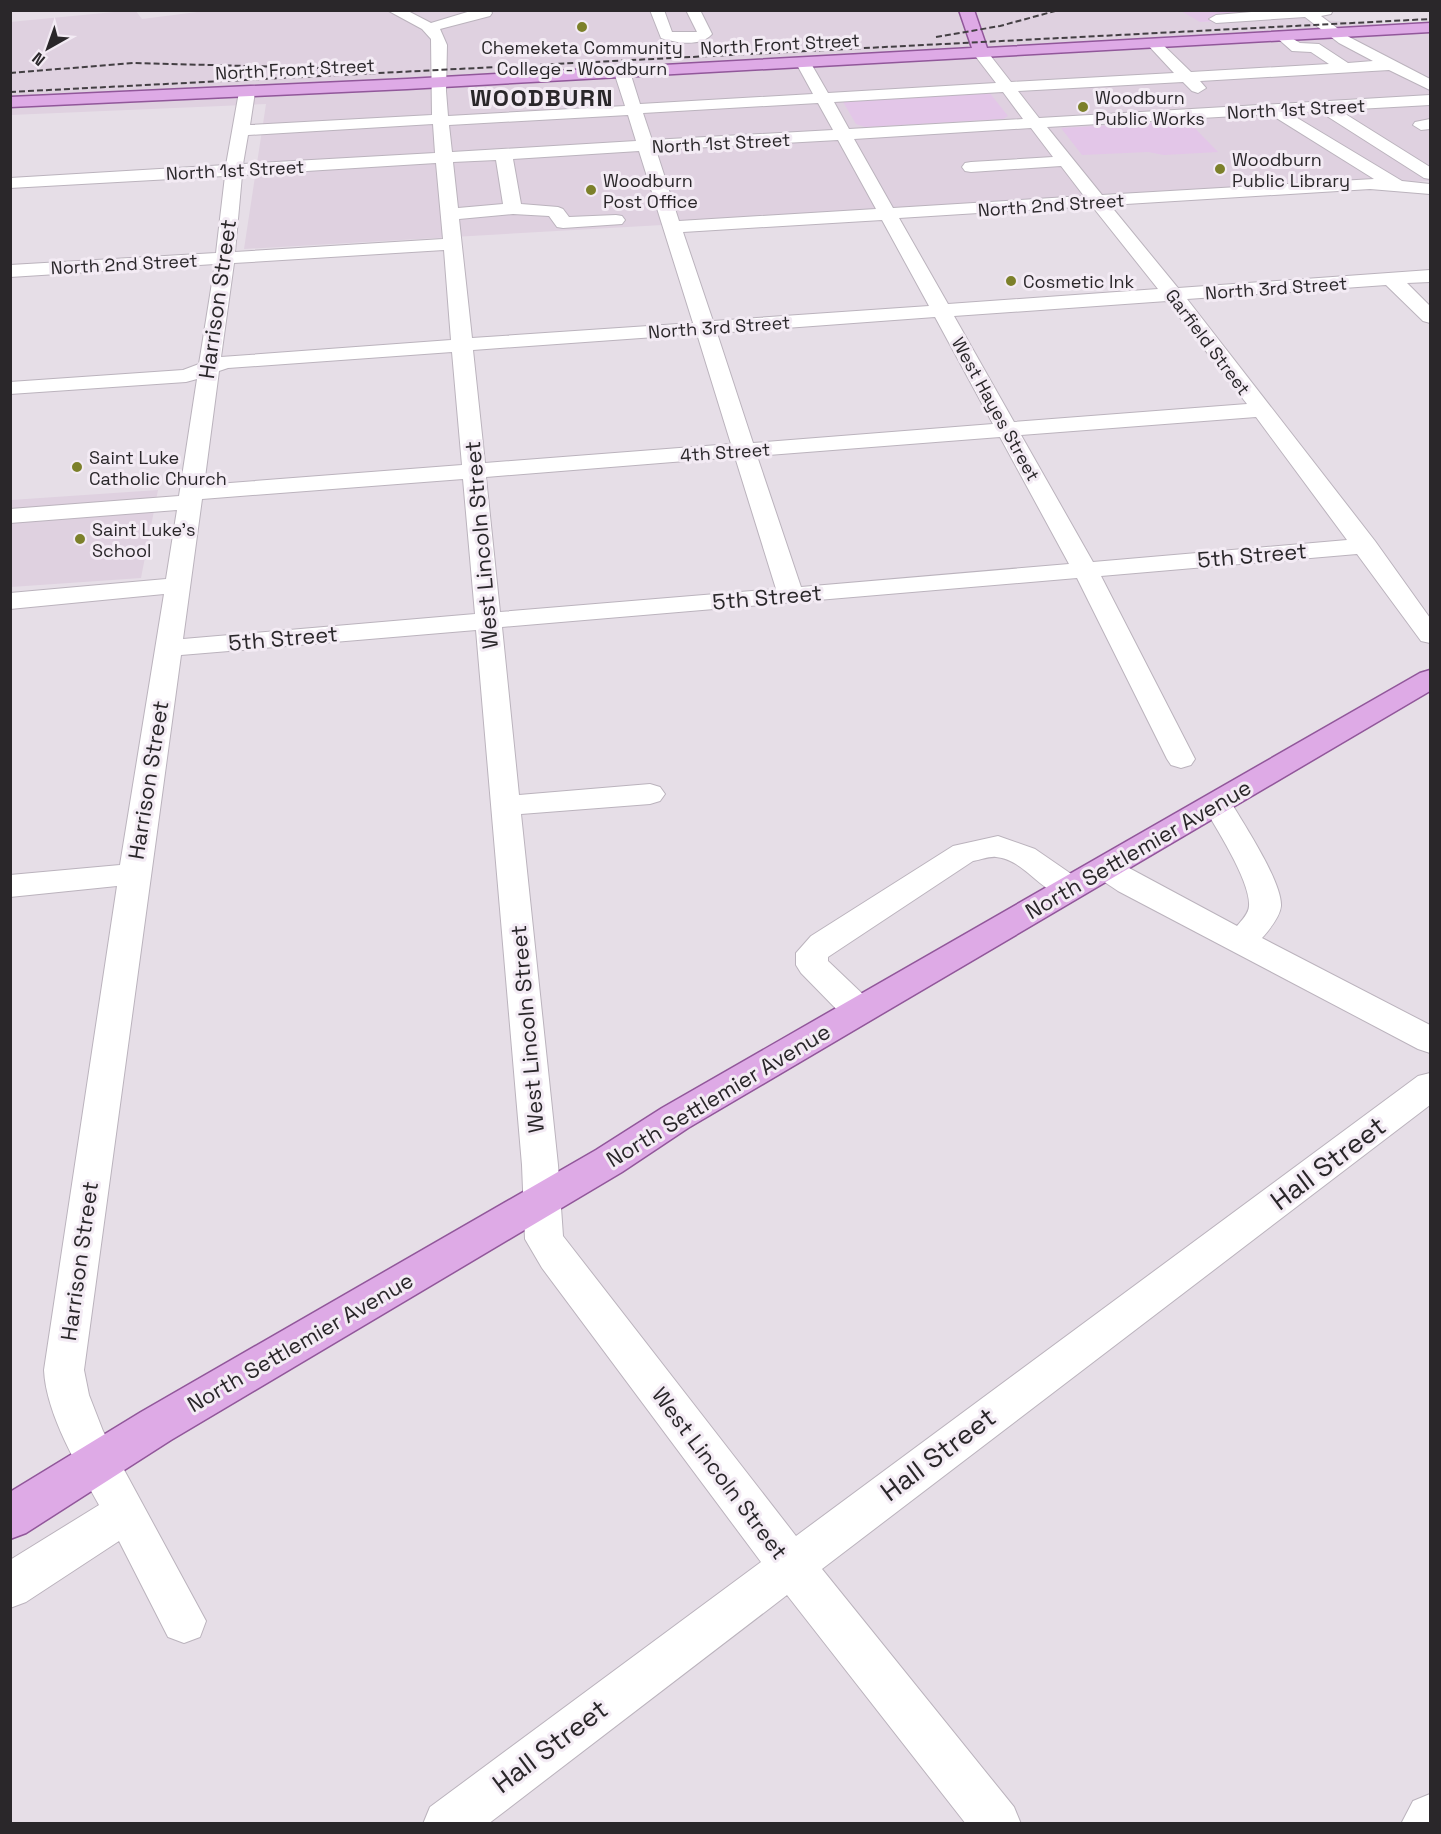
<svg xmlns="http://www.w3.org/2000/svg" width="1441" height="1834" font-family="'Space Grotesk',sans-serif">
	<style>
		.built { fill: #dfd1e0 }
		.green { fill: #e3c6e8 }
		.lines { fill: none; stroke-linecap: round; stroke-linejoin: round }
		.minor-casing { stroke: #bbb3bd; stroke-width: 2 }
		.major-casing { stroke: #91579a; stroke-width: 3 }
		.minor { fill: #fff; fill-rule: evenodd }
		.major { fill: #deaae6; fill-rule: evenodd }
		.rail { stroke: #433f43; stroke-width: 2; stroke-dasharray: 6 3; stroke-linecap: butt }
		.poi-dot { fill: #7c802a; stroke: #f3ebf4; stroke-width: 2 }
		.labels { text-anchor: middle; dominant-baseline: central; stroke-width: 6; stroke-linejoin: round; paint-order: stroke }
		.far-street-label { font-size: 18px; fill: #2a272a; stroke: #f3ebf4 }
		.far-poi-label { font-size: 18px; fill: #2a272a; stroke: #f3ebf4; text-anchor: start }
		.street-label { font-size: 22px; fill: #2a272a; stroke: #f3ebf4 }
		.far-district-label { font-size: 24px; font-weight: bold; letter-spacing: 1.5px; fill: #2a272a; stroke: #f3ebf4 }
		.near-street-label { font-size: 27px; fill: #2a272a; stroke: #f3ebf4 }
	</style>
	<rect width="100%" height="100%" fill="#e6dee7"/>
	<path class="built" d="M135,10l7,9 71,-9h968l20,12 100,-4 129,11v152l-1186,68 22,-145 -255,11 -1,-93z
		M158,490l-17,88 -130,9v-87z"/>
	<path class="green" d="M1181,11h108l12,7 -101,4z
		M989,92l19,24 -5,3 -138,8 -9,-3 -14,-24z
		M1188,121l30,31 -54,3 -16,-3 -66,3 -21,-27z"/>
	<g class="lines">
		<g class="minor-casing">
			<path id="minor" d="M387,10h19l25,13 43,-13h16l2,3 -2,3 -50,13 7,16 -1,46 2,25 177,-10 -11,-34 8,-5 8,5 10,32 173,-10 -17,-31 8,-5 5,2 19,33 168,-10 -23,-30 8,-5 5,2 25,32 163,-9 -27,-29 7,-4 5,1 32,31 138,-8 -18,-12 -19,-1 -16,-14 7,-4 17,10 19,1 29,19 25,-2 -34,-18 -34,-26 -89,6 -7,-4 7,-4 58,-5h59l-2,4 -10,2 28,21 81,42v11l-41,-20 -189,11 6,7 -8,5 -6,-2 -9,-9 -165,9 21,27 391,-23v10l-91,5 91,57v12l-6,-1 -105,-67 -30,2 113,68 28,3v10l-60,-5 -260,16 68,83 252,-18v12l-23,1 23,23v17l-7,-2 -37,-36 -199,14 188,242 55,77v25l-9,-2 -64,-87 -256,22 94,183 -4,6 -10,3 -10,-3 -4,-6 -90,-181 -575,49 17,168 131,-11 10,3 5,7 -5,7 -10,3 -129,10 37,351 5,71 233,300 622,-460 12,-3v32l-608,464 192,238 7,17h-55l-179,-229 -299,229h-65l7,-17 331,-245 -219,-294 -17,-29 -3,-74 -46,-535 -295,25 -97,715 5,25 14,36 103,190 -6,16 -16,6 -16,-6 -49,-96 -93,61 -16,6v-48l89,-55c-21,-38 -53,-91 -55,-135l73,-484 -107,11v-22l110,-10 44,-271 -154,15v-16l156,-14 11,-69 -167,13v-14l169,-13 18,-117 -11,3 -176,12v-12l173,-12 16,-6 16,-100 -205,13v-12l206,-12 9,-77 -215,12v-10l216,-13 13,-73 8,-5 8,5 -5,33 182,-10 -1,-76 -9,-10zM1003,92l20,27 -174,10 -15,-27zM818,103l15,27 -181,10 -9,-27zM1270,114l104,65 -272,16 -55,-68zM628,115l8,26 -184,11 -3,-27zM433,124l2,29 -192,11 5,-29zM1031,128l22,29 -82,5 -6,1 -3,4 3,4 6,1 90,-6 23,30 -191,12 -39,-69zM838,140l38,69 -197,12 -23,-71zM639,151l54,172 -221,15 -13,-119 54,-5 36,2 8,11 6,1 59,-4 3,-4 -3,-4 -6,-1 -47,2 -6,-8 -5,-2 -37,-3 -8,-45zM496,160l7,44 -45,4 -5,-46zM436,163l7,76 -208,13 7,-77zM1092,206l66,83 -210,15 -49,-86zM882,220l47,86 -216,15 -30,-89zM444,250l7,90 -230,17 13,-94zM1167,301l80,103 -233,18 -60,-106zM935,317l58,107 -240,19 -36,-110zM697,334l34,110 -246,19 -12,-113zM452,352l10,113 -258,20 15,-114 9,-3zM1256,417l91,123 -254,22 -72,-127zM1000,437l69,127 -268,23 -44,-131zM735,457l41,132 -276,23 -14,-135zM463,479l12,135 -292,25 19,-140z
				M650,10h14l8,22h25l-11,-22h14l12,24c-11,13 -36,9 -51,4z
				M1430,119v10l-9,1 -8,-5 2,-3z
				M1217,794l10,3 5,7c13,22 50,78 49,102 -1,11 -12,24 -19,32l168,87v28l-12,-4 -300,-158 -24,-16 -4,-7 4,-7 11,-3 11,3 121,65c5,-6 12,-13 12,-20 2,-24 -34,-80 -47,-102l5,-7z
				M998,836l37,13 45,31 4,8 -4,8c-34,9 -51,-36 -84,-39 -6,-1 -16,3 -23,4l-145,96v4l42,40 5,9 -5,9 -12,3 -12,-3 -45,-46 -5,-8v-12l15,-17 142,-90z
				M1430,1794v30h-29l12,-23z"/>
		</g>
		<g class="major-casing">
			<path id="major" d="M959,10h15l13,38 443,-25v9l-1023,57 -397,18v-10l397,-18 565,-31z
				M1430,670v21l-742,437 -66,44 -451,268 -145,93 -16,6v-47l131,-80 455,-262 66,-42 758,-435z"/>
		</g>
		<use href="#minor" class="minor"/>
		<use href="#major" class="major"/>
		<path class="rail" d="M936,37l64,-11 59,-16
			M10,73l123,-10 191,5
			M10,92l1420,-73"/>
	</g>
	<g class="poi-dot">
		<circle cx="582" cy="27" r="6"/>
		<circle cx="1083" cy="107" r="6"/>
		<circle cx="1220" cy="169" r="6"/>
		<circle cx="591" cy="190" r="6"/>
		<circle cx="1011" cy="281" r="6"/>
		<circle cx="77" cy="467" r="6"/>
		<circle cx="80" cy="539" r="6"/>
	</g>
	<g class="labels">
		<g class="far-street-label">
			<text transform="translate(780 44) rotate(-3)">North Front Street</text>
			<text transform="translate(295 69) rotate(-3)">North Front Street</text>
			<text transform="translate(1296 109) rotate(-3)">North 1st Street</text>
			<text transform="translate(721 143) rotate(-3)">North 1st Street</text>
			<text transform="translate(235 170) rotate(-3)">North 1st Street</text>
			<text transform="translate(1051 205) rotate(-4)">North 2nd Street</text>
			<text transform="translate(124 264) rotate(-3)">North 2nd Street</text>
			<text transform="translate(1276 288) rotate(-4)">North 3rd Street</text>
			<text transform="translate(719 327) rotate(-4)">North 3rd Street</text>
			<text transform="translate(1208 342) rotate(53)">Garfield Street</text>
			<text transform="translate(996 409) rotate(61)">West Hayes Street</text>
			<text transform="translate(725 452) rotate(-4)">4th Street</text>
		</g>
		<g class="far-poi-label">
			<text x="582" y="47" text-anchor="middle">Chemeketa Community<tspan x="582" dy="21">College - Woodburn</tspan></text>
			<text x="1095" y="97">Woodburn<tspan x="1095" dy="21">Public Works</tspan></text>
			<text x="1232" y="159">Woodburn<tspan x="1232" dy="21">Public Library</tspan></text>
			<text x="603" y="180">Woodburn<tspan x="603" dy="21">Post Office</tspan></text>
			<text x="1023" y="281">Cosmetic Ink</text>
			<text x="89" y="457">Saint Luke<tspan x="89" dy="21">Catholic Church</tspan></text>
			<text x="92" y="529">Saint Luke's<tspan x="92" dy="21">School</tspan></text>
		</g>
		<g class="street-label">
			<text transform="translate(217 299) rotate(-82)">Harrison Street</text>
			<text transform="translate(481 545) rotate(-95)">West Lincoln Street</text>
			<text transform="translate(1252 555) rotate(-5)">5th Street</text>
			<text transform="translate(767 597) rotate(-5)">5th Street</text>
			<text transform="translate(283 638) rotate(-5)">5th Street</text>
			<text transform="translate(148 780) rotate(-81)">Harrison Street</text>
			<text transform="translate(1138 849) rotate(-30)">North Settlemier Avenue</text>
			<text transform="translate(527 1029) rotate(-95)">West Lincoln Street</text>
			<text transform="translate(718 1095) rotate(-31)">North Settlemier Avenue</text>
			<text transform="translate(79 1261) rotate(-82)">Harrison Street</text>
			<text transform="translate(300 1342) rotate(-30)">North Settlemier Avenue</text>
			<text transform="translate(720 1473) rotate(53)">West Lincoln Street</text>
		</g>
		<g class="far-district-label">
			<text x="542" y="97">WOODBURN</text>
		</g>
		<g class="near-street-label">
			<text transform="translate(1328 1163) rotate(-37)">Hall Street</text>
			<text transform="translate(938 1454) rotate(-37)">Hall Street</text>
			<text transform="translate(550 1746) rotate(-37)">Hall Street</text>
		</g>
	</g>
	<rect width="1441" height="1834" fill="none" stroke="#2a272a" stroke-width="24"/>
	<g transform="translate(48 48) rotate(220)" stroke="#f3ebf4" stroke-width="4.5" paint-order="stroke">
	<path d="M0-4.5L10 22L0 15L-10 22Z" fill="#2a272a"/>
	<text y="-9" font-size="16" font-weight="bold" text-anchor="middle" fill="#2a272a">N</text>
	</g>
</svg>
